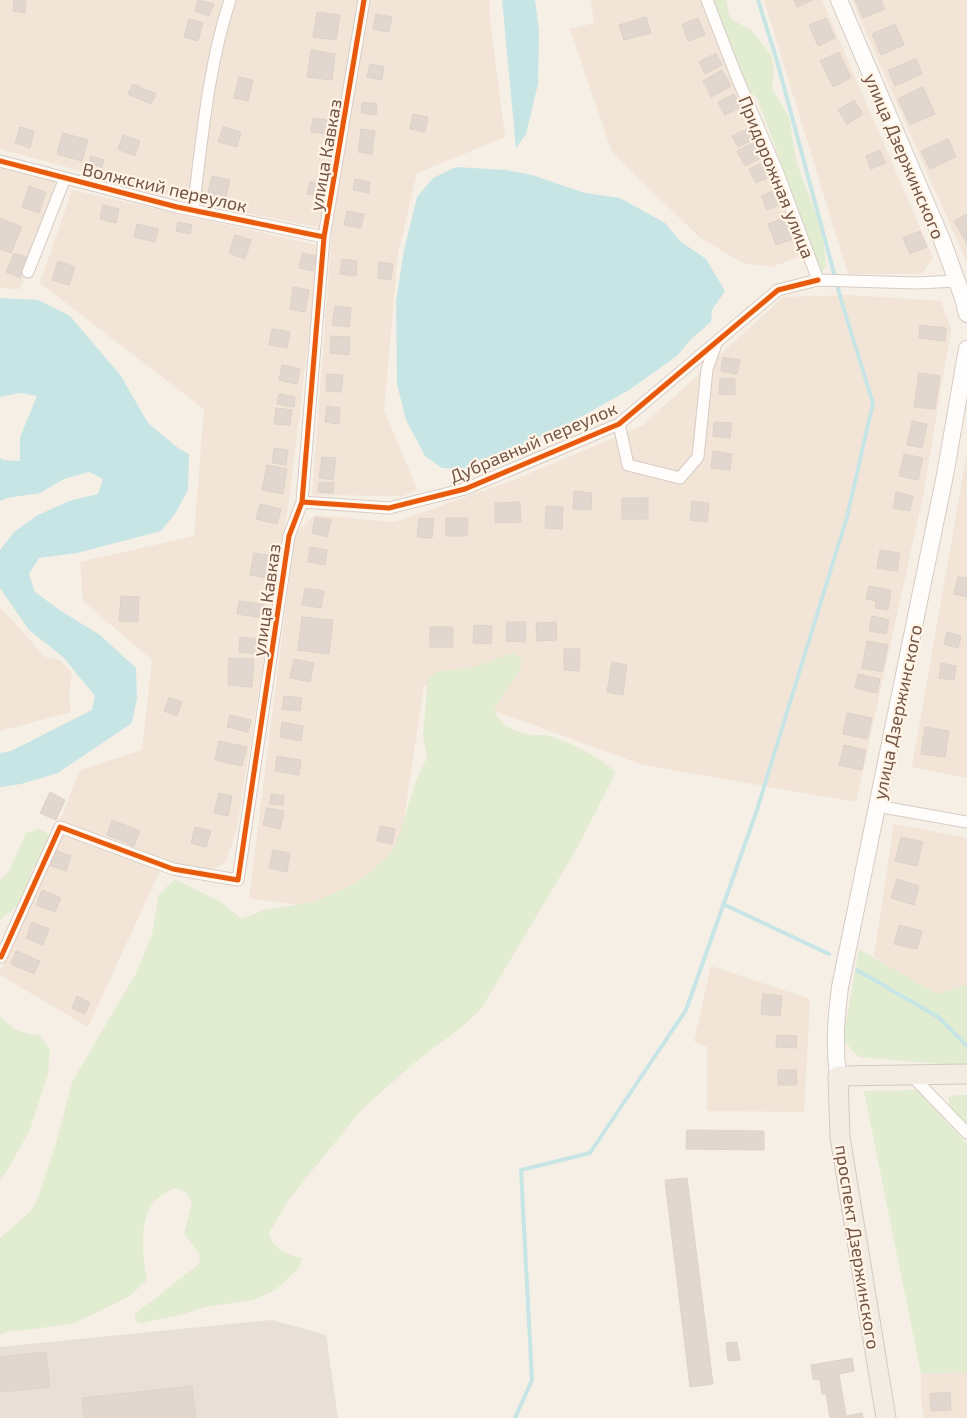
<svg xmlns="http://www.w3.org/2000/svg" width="967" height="1418" font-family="'Exo 2',sans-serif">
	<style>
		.residential { fill: #f2e4d6 }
		.industrial { fill: #e8dfd7 }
		.green { fill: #e2ecd0 }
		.water { fill: #c8e5e6 }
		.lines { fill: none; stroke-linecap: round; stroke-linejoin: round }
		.stream { stroke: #c8e5e6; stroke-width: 4 }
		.building { fill: #e2d7ce; stroke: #dfd1c8 }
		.minor-casing { stroke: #d7ccc4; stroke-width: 13 }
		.secondary-casing { stroke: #d6cbc3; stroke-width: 18 }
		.primary-casing { stroke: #d5cac4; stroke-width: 21 }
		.minor { stroke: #fefdfb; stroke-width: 11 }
		.secondary { stroke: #fefdfb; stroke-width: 16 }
		.primary { stroke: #f2ece3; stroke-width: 19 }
		.cycleway-casing { stroke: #fff4e6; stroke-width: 8 }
		.cycleway { stroke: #e8590c; stroke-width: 5 }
		.labels { text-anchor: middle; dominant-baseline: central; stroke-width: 4.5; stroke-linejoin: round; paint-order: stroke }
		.street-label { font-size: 18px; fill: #735547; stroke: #fff4e6 }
	</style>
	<rect width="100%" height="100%" fill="#f6efe6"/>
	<path class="residential" d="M0,0h490v19l15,118 -88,36 -19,81 -14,156 33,79 -13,7 -92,-1 20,-265 -130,-26 -202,-55z
		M591,0h112l84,205 17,50 -32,12 -29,-4 -44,-26 -87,-85 -42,-123 24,-6z
		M764,0h58l111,258 -12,16h-73z
		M852,0h115v262l-46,-103z
		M0,167l56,15 -36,107 -20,-1z
		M72,190l244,55 3,8 -30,248 -52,327 -11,34 -14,8 -49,-6 -75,163 -88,-52v-4l80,-201 62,-20 10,-90 -69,-59 -3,-39 114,-26 10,-127 -164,-126z
		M849,295l92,6 10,28 -27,162 -68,311 -213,-37 -219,-80 -27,181 -68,43 -80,-11 46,-364 20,-19 80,7 116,-41 131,-55 141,-129z
		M967,453v325l-55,-11z
		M0,607l45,50 15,3 12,13 -3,21 2,18 -71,19z
		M894,824l73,14v175l-4,12 -89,-69z
		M711,966l99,33 -6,113 -97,-1v-64l-13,-6z
		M967,1372v46h-43l-3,-17v-27z"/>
	<path class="industrial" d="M272,1320l54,15 12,83h-338v-71z"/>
	<path class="green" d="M711,0h15l4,18 22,13 19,24 3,15 -2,18 17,29 7,44 20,53 7,25 3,26 -5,8 -64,-176 -19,-11z
		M514,653l7,5v11l-24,35 -3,5c5,17 22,24 39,26 6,1 11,-1 16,1 18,4 52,23 66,35l-1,5 -38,74 -95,159 -18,17 -50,38 -50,44 -74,91 -20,34c3,15 19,23 33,25l-3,10 -24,22 -21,10 -49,7 -25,8 -38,8 -7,-2v-6l5,-5 59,-46 1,-10 -16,-20 8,-31 -6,-11 -12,-4c-7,4 -15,8 -20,14 -16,18 -11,56 -7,78l-17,16 -55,27 -48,7 -19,1 -8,4v-97l30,-26 7,-11 19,-57 16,-62 63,-107 17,-40 7,-41 16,-15 44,22 23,18 22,-9 50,-8 42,-19 33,-27 10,-20 16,-52 12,-27 -4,-21 5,-59 9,-5 36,-5z
		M39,829l13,7 -1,10 -18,22 -13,36 -20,16v-40l8,-7 18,-40z
		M859,949l78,45 30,-9v79h-27l-81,-7 -16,-17z
		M0,1016c11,13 23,18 40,19l10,14 -2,24 -18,57 -25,44 -5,5z
		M917,1090l50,54v228l-46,2 -57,-283z
		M957,1095h10v28l-4,-1 -14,-16v-9z"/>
	<path class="water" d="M502,0h33l4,31 -1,53 -12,50 -10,14z
		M456,167l50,3 26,5 53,18 35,5 45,25 15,18 26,18 19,32 -13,19 -1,12 -20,17 -14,17 -48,34 -66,37 -94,42 -27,-1 -17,-12 -19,-36 -9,-36 -1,-83 8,-51 13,-53 16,-19z
		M0,298l38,2 32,16 51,60 27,47 30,25 11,6 -1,36 -13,24 -14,17 -84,22 -38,5 -10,16 6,18 26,19 39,24 36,33 1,30 -5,25 -74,50 -37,11 -21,3v-34l11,-2 81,-41 3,-14 -32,-39 -34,-27 -29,-42v-38l14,-18 22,-16 33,-15 29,-7 5,-15 -14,-7 -25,7 -24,14 -33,5 -7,3v-43l4,2 16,1v-24l17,-41 -17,-3 -20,4z"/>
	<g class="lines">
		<path class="stream" d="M723,904l106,50
			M857,970l81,47 29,29
			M515,1418l17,-38 -11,-210 69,-17 96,-143 70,-197 91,-296 26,-114 -31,-100 -65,-242 -19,-61"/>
	</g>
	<path class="building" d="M14,0h12l-1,13 -12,-2z
		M198,0l16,4 -5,12 -14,-5z
		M794,0h18l-15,7z
		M855,0h26l4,9 -22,9z
		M317,12l23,3 -4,25 -23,-3z
		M376,14l16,3 -3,15 -16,-3z
		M646,17l5,16 -27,7 -5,-15z
		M698,18l7,17 -17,6 -6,-17z
		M826,18l9,20 -17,8 -9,-21z
		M189,19l14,4 -5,18 -14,-4z
		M895,24l9,21 -23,10 -9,-21z
		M311,50l24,4 -3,26 -25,-3z
		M839,52l12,26 -18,9 -13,-26z
		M716,53l6,12 -17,9 -6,-12z
		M916,59l6,15 -27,12 -7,-16z
		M370,64l14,3 -2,13 -15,-3z
		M722,70l9,16 -20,11 -8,-16z
		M239,77l14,3 -5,21 -14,-3z
		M133,84l23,10 -5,10 -23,-10z
		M923,87l12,27 -25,11 -12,-26z
		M734,94l7,13 -16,8 -7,-13z
		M854,100l9,14 -16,10 -9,-14z
		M362,102l15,2 -1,11 -15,-2z
		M413,114l15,3 -3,15 -15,-3z
		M313,118l18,2 -1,14 -19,-2z
		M20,127l14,4 -4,17 -15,-5z
		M223,127l18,5 -4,15 -19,-5z
		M749,128l5,11 -16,8 -6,-11z
		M361,129l14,2 -3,23 -14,-2z
		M63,133l25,7 -6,21 -25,-7z
		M123,135l17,6 -5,15 -17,-7z
		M948,139l8,18 -26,12 -9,-18z
		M755,142l8,15 -18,9 -8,-15z
		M880,150l6,13 -15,6 -5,-13z
		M91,156l13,4 -3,11 -13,-4z
		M764,162l7,14 -15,7 -7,-14z
		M212,176l18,4 -5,21 -18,-5z
		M355,179l15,3 -1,11 -16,-3z
		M310,182l13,2 -2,12 -14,-2z
		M29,186l17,6 -7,21 -17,-6z
		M777,189l6,14 -16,7 -6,-14z
		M103,205l16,4 -3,14 -16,-4z
		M347,211l17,3 -3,14 -17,-3z
		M967,214v30l-13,-23z
		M788,216l8,22 -20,7 -8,-21z
		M0,218l22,9 -11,26 -11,-4z
		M178,222l14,3 -2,9 -14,-3z
		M137,224l21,5 -3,13 -21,-5z
		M920,231l7,16 -17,7 -7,-16z
		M235,235l16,5 -6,19 -16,-6z
		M14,253l14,5 -8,20 -14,-6z
		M302,253l14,3 -3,15 -14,-3z
		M342,259l15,2 -1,15 -16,-2z
		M58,261l17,6 -6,18 -17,-5z
		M379,262l14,2 -2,16 -13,-2z
		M293,287l16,3 -4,22 -15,-3z
		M335,306l16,2 -2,19 -17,-2z
		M920,325l26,3 -1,13 -26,-3z
		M272,329l18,3 -3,16 -18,-3z
		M331,336l19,1 -1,18 -19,-2z
		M723,357l17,3 -3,14 -16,-3z
		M282,365l18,4 -3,15 -18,-4z
		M919,373l21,3 -5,33 -21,-2z
		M327,374l16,1 -2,17 -15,-1z
		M720,378l15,1v16l-16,-1z
		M279,394l16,3 -1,10 -17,-3z
		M327,406l13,2 -1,16 -14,-2z
		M276,408l16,2 -2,15 -16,-1z
		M912,421l15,3 -5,24 -15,-3z
		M714,422l18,1 -2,15 -17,-2z
		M274,448l14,2 -2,15 -14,-2z
		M713,451l19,3 -2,16 -19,-2z
		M904,454l19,4 -5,22 -19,-4z
		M322,457l14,1 -3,22 -14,-2z
		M267,465l20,4 -4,25 -21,-4z
		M319,482l15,1 -1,10 -15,-1z
		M574,491l18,2 -1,17 -18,-1z
		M896,492l17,4 -3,15 -17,-3z
		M622,498h26v21h-26z
		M692,501l17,2 -2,19 -17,-2z
		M520,502l1,20 -26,1v-20z
		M260,504l21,5 -4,15 -21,-5z
		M546,506l17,1 -1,22 -17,-1z
		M315,517l16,3 -4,17 -15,-4z
		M419,518l15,1 -2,19 -15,-1z
		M446,518h22l-1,18h-21z
		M310,547l17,3 -2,15 -17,-3z
		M880,550l20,3 -3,18 -20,-3z
		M254,553l18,3 -4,22 -18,-3z
		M958,577l9,1v19l-13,-3z
		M869,586l22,4 -3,20 -13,-2 1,-7 -10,-2z
		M305,588l19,3 -3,17 -19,-3z
		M121,596l18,1 -1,25 -19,-1z
		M239,601l26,4 -2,13 -26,-4z
		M872,616l17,4 -3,14 -17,-3z
		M302,617l31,3 -4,34 -31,-4z
		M507,622h19l-1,20 -19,-1z
		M556,622l1,18 -20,1 -1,-18z
		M474,625l18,1 -1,18 -18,-1z
		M430,627h23v20h-23z
		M947,632l14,4 -3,12 -14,-4z
		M240,637l18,2 -1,15 -18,-2z
		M867,641l21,4 -6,27 -20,-4z
		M564,649h16l-1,22 -15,-1z
		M229,658l25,1 -2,28 -24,-2z
		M294,659l20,4 -4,19 -20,-4z
		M612,662l15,3 -4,30 -16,-3z
		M941,663l15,3 -2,14 -15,-2z
		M858,674l22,5 -3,14 -22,-5z
		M284,696l18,2 -2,13 -18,-2z
		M169,698l13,4 -5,14 -13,-5z
		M847,713l25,5 -5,21 -24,-5z
		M230,715l21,5 -3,12 -21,-5z
		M282,722l21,4 -2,15 -21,-4z
		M925,727l24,4 -4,26 -24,-3z
		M219,741l28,6 -5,19 -27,-6z
		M844,745l22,5 -4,20 -23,-5z
		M277,756l24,4 -2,15 -24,-4z
		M50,792l15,8 -9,20 -16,-7z
		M219,793l13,3 -4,20 -14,-3z
		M271,794l13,2 -1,9 -13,-1z
		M267,808l17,3 -4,18 -17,-4z
		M112,820l28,11 -6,15 -27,-11z
		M380,826l15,3 -3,15 -15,-3z
		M195,827l16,4 -5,16 -15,-4z
		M901,837l22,5 -6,24 -22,-5z
		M55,850l16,6 -5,15 -17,-6z
		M273,850l17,3 -3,19 -18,-4z
		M897,879l22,7 -5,19 -23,-7z
		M42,890l19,8 -6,14 -19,-7z
		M32,922l17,7 -6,16 -17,-7z
		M899,925l23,6 -5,18 -23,-5z
		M16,951l24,10 -6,13 -23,-10z
		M763,994l19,2 -2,20 -19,-2z
		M77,996l13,7 -5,11 -13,-6z
		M777,1035l20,1 -1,12 -20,-1z
		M778,1070h18l1,15h-19z
		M687,1130l77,1v19l-78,-1z
		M687,1178l26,206 -23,3 -25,-207z
		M737,1342l3,18 -12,1 -2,-18z
		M46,1352l4,35 -50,5v-35z
		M852,1358l2,13 -15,3 7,42 16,-3 1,5h-33l-4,-24h-4l-2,-14 -7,-1 -2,-14z
		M192,1386l4,32h-112l-2,-20z
		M950,1392l1,18 -20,1 -1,-17z"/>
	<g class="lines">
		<g class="minor-casing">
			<path id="minor" d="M707,0l29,75 42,98 40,107 99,3 40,-2
				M0,161l177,46 147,30
				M193,210c9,-70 15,-143 37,-210
				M28,272l37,-94
				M619,424l9,41 52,13 18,-21 9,-88 9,-25
				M302,502l87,6 76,-19 154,-65 159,-134 40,-10
				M877,806l90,16
				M1,957l59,-130 113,42 65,11 51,-344 13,-34 22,-265 40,-237
				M911,1075l56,58"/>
		</g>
		<g class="secondary-casing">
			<path id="secondary" d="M839,0l103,240 21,58 4,16
				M838,1076c-4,-33 -2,-57 2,-89l105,-512 22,-126"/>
		</g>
		<g class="primary-casing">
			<path id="primary" d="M886,1418l-46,-281 -2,-61 129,-2"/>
		</g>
		<use href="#minor" class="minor"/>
		<use href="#secondary" class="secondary"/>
		<use href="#primary" class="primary"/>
		<g class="cycleway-casing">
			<path id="cycleway" d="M0,161l177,46 147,30
				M302,502l87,6 76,-19 154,-65 159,-134 40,-10
				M1,957l59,-130 113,42 65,11 51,-344 13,-34 22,-265 40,-237"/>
		</g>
		<use href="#cycleway" class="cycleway"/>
	</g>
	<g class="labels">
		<g class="street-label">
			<text transform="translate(325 155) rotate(-80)">улица Кавказ</text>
			<text transform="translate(905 156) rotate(67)">улица Дзержинского</text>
			<text transform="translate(777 177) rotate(68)">Придорожная улица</text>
			<text transform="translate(165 187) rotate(13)">Волжский переулок</text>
			<text transform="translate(533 442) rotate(-23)">Дубравный переулок</text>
			<text transform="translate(266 600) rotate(-82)">улица Кавказ</text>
			<text transform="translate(897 712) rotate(-78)">улица Дзержинского</text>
			<text transform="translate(858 1247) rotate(81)">проспект Дзержинского</text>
		</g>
	</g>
</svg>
